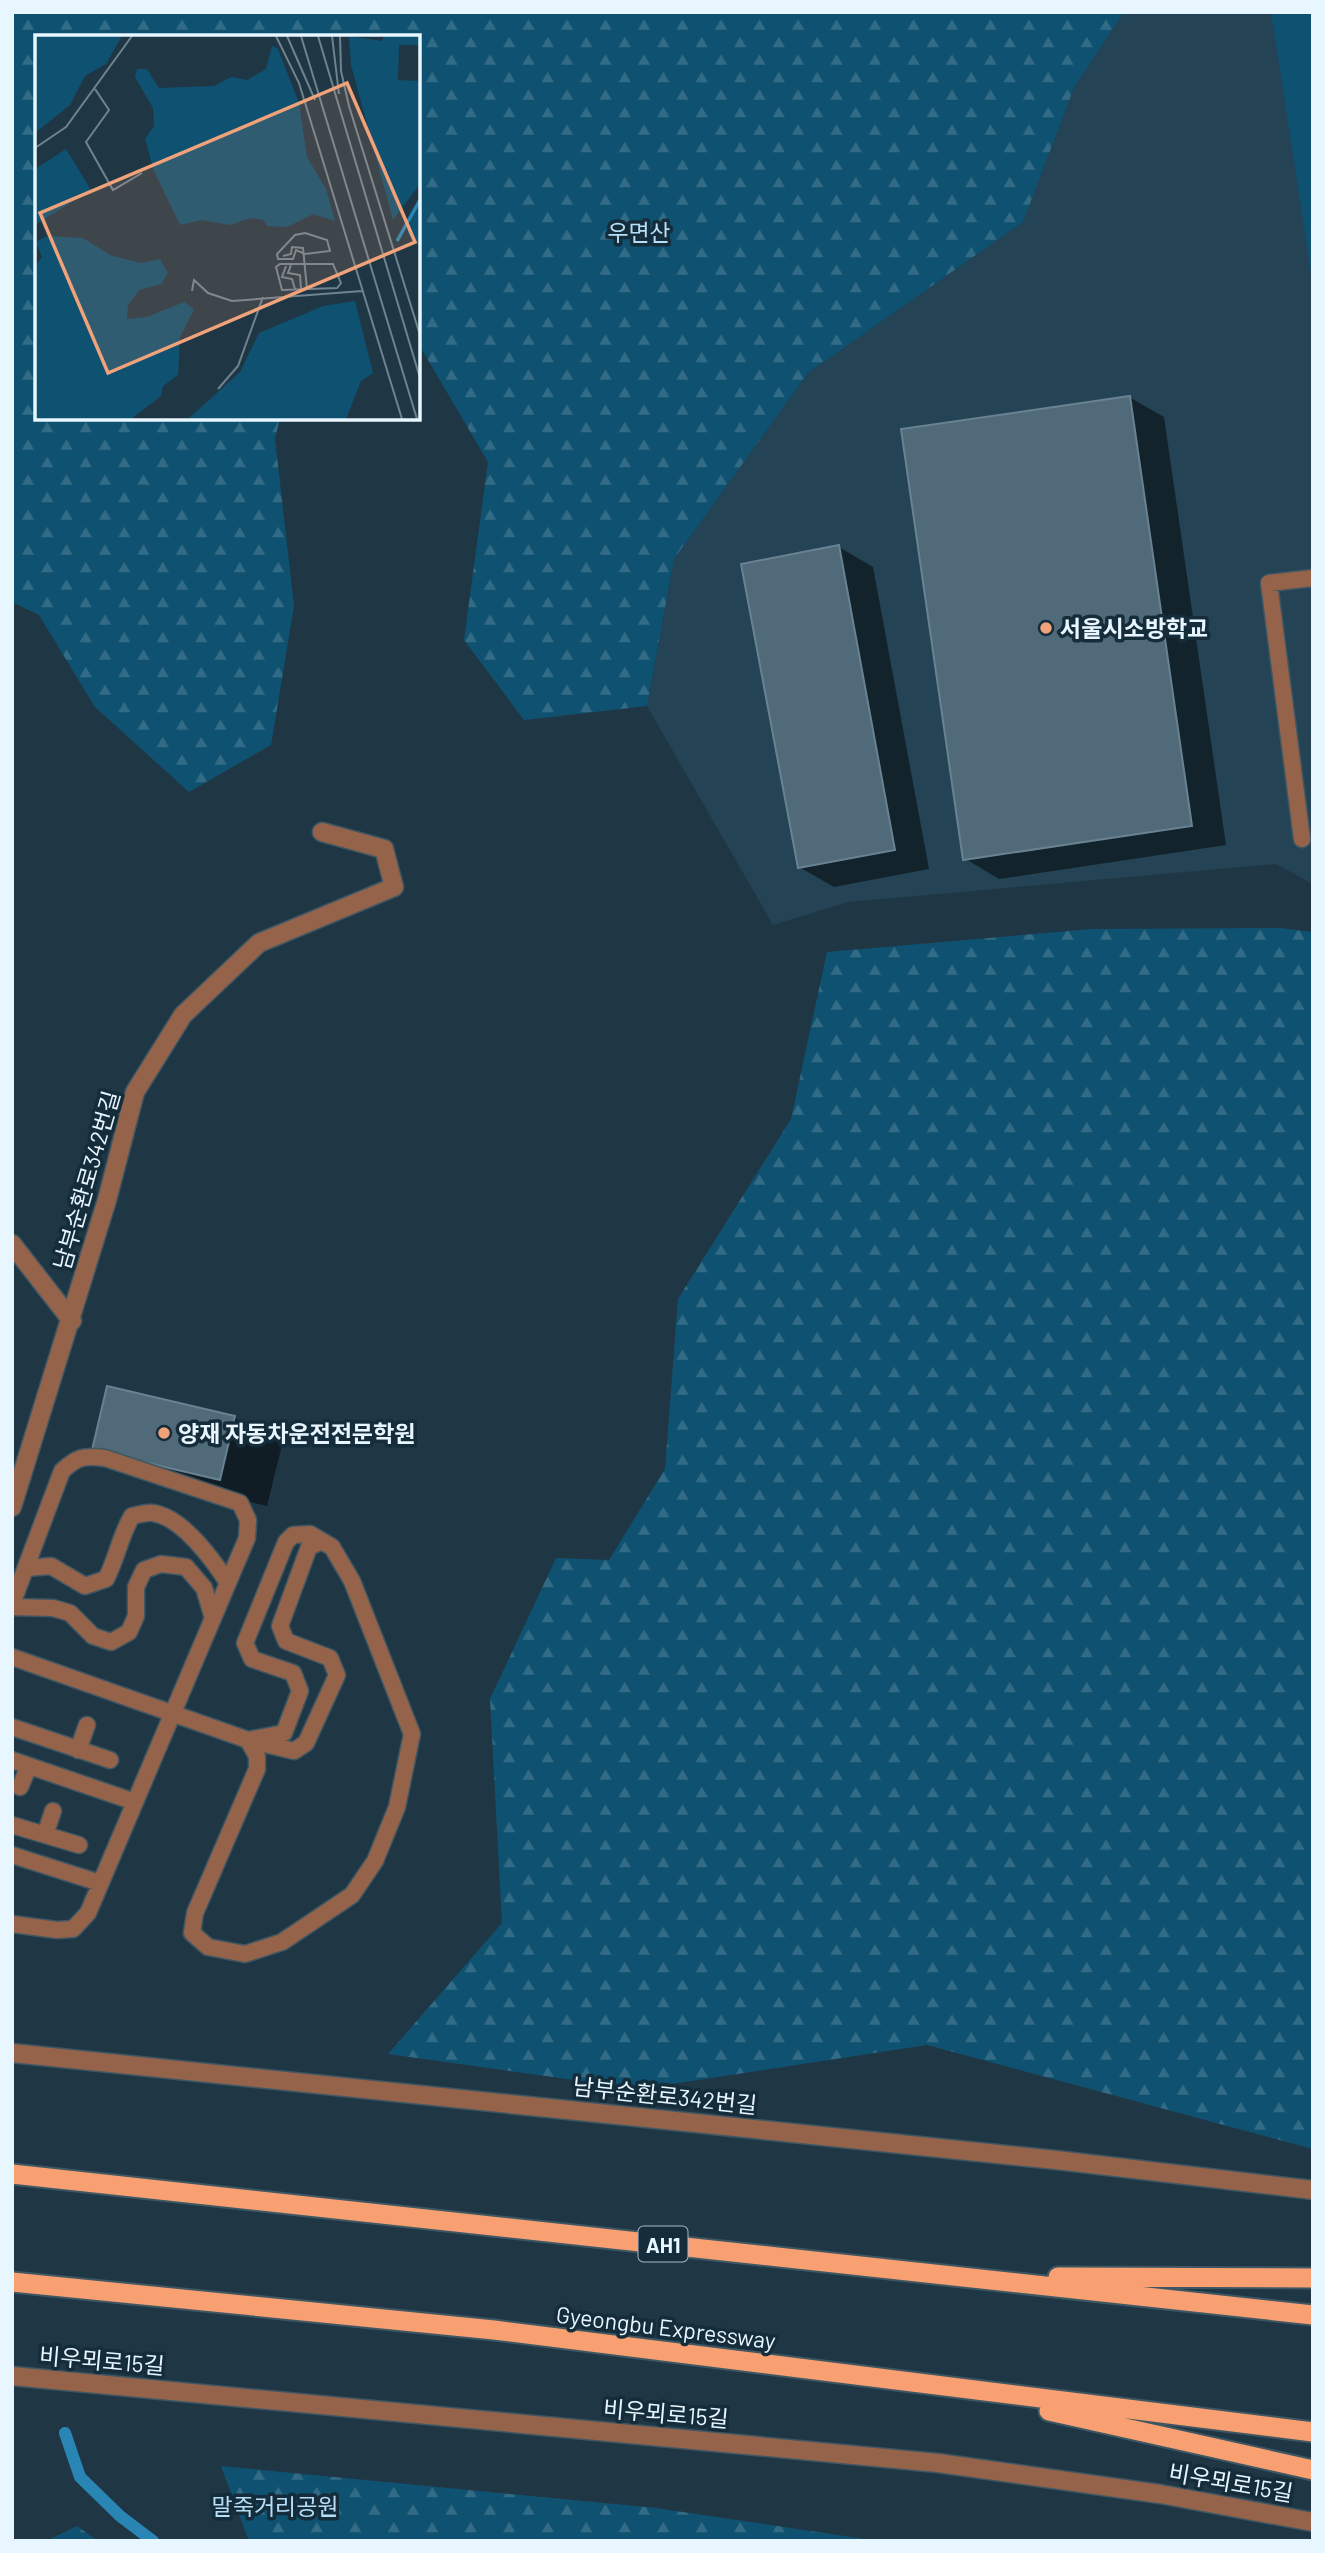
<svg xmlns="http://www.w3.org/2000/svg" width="1325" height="2553" font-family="Barlow,'Noto Sans KR',sans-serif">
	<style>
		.built { fill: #244354 }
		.green { fill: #0f5170 }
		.forest { fill: url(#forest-firs) }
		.shadow { fill: #0007 }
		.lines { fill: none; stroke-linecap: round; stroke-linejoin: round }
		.stream { stroke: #2986b4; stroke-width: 12 }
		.building { fill: #506a79; stroke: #688292; stroke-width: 2 }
		.service-casing { stroke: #3f5663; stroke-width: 19 }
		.minor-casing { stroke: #3f5663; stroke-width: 21 }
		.tertiary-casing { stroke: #3f5663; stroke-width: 21 }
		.trunk-casing { stroke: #3f5663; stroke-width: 23 }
		.service { stroke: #956349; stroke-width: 16 }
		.minor { stroke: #956349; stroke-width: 18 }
		.tertiary { stroke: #956349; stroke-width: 18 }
		.trunk { stroke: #f8a071; stroke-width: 19 }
		.poi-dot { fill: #f0a27a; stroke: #152c3a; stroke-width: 2.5 }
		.labels { text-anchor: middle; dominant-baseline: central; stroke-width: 7; stroke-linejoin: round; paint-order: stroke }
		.shield { fill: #152c3a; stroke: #a8b9c4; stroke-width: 2 }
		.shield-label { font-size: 21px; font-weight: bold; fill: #e7f6ff }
		.park-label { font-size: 23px; fill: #b5def8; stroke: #152c3a }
		.poi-label { font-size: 23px; font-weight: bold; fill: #e7f6ff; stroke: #152c3a; text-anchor: start }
		.street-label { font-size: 23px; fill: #e7f6ff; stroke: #152c3a }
		.inset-river { fill: none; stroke: #2986b4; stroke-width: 3.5 }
		.inset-road { fill: none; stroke: #6f838f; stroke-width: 2 }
		.view { fill: #f0a27a; fill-opacity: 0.15; stroke: #f0a27a; stroke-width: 3.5 }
		.inset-edge { fill: none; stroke: #e7f6ff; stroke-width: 3.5 }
	</style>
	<defs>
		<pattern id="forest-firs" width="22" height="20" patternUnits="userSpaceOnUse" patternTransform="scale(1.75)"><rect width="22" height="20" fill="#0f5170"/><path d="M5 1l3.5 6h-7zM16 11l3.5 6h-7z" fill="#326b85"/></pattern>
	</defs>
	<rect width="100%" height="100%" fill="#1f3745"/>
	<path class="built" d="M1124,12h189v872l-37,-20 -428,38 -75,23 -126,-219 27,-147 134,-186 215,-151 51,-134z"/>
	<path class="green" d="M1271,12h42v274z"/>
	<path class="forest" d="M12,12h1112l-50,76 -51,134 -215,151 -134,186 -27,147 -123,14 -60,-80 24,-178 -70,-119v-306h-381v381h243l-5,21 19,167 -23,139 -82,47 -94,-85 -56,-92 -27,-13z
		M1280,928l33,4v1217l-386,-104 -288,44 -251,-35 114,-131 -12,-224 66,-141 53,2 56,-91 13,-170 113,-180 36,-167 265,-23z
		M221,2466l435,42 222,33h-629z
		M77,2526l21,15h-52z"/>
	<path class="shadow" d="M1129,397l35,20 62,428 -227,34 -35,-21z
		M839,547l34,20 56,302 -95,18 -35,-20z
		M109,1388l126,30 47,27 -15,61 -126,-30z"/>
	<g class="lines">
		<path class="stream" d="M65,2433l15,44 40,39 33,25"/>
	</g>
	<path class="building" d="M1130,396l62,430 -229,34 -62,-431z
		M839,545l56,305 -97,18 -57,-304z
		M107,1386l128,30 -15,64 -128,-30z"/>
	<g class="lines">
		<g class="service-casing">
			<path id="service" d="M1302,839l-33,-256 44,-5
				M310,1534l22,13 20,34 60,153 -15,73 -22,54 -23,34 -70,47 -37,12 -37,-7 -16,-14 3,-20 62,-144v-13l-9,-16 36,-7 16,-42 -7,-18 -41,-14 -7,-16 41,-101 7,-7z
				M26,1568l25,-2 34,20 21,-7c11,-21 14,-43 26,-63 6,-1 15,-4 21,-3 29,4 60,47 75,70
				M12,1604l50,-133c15,-14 22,-16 43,-13l135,45 8,17 -1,18 -159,375 -15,16 -16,1 -45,-6
				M12,1607l41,1 17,5 23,23 18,6 18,-10 7,-16v-29l8,-17 17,-6 25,3 18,21 9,30
				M12,1657l236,83 46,11 12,-8 31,-68 -7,-17 -44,-17 -6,-15 29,-79 13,-6
				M12,1727l98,33
				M78,1750l9,-25
				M12,1760l123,42
				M20,1787l9,-21
				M12,1825l67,20
				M45,1835l8,-24
				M12,1855l88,28"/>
		</g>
		<g class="minor-casing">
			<path id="minor" d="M12,1244l60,77
				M12,1507l95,-307 28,-108 48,-77 76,-72 135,-56 -10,-38 -62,-17"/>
		</g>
		<g class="tertiary-casing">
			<path id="tertiary" d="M12,2053l1044,107 257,30
				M12,2376l926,87 222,31 153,28"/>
		</g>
		<g class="trunk-casing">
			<path id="trunk" d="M12,2174l1301,141
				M1058,2277l255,1
				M12,2282l482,48 819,102
				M1049,2411l264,59"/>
		</g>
		<use href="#service" class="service"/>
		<use href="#minor" class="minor"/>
		<use href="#tertiary" class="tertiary"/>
		<use href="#trunk" class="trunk"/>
	</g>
	<g class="poi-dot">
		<circle cx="1046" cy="628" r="7"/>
		<circle cx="164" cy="1433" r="7"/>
	</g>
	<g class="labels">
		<rect class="shield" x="638.5" y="2226.5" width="49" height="35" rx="5"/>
		<g class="shield-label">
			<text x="663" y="2244">AH1</text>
		</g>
		<g class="park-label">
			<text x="639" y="232">우면산</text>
			<text x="275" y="2506">말죽거리공원</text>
		</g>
		<g class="poi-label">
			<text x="1060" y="628">서울시소방학교</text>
			<text x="178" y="1433">양재 자동차운전전문학원</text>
		</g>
		<g class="street-label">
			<text transform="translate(86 1180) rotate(-74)">남부순환로342번길</text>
			<text transform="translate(665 2095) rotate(6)">남부순환로342번길</text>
			<text transform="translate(666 2327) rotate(7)">Gyeongbu Expressway</text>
			<text transform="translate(102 2360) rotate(5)">비우뫼로15길</text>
			<text transform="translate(666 2413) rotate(5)">비우뫼로15길</text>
			<text transform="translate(1231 2482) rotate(10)">비우뫼로15길</text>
		</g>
	</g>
	<g transform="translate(35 35)">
		<rect width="385" height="385" fill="#1f3745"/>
		<path d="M31,114l25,41 -56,35v-56z" fill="#0f5170"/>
		<path d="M0,1h87l-16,28 -21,12 -15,29 -35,28zM314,1l33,5 2,-5h36v32l-2,-23h-19l-1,35 22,1v103l-27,36 -42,-155zM237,11l6,3 21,54 8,54 19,32 9,32 -22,-7 -26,13 -20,-1 -3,-6 -13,-2 -21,7 -28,-5 -22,5 -26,-54 -9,-32 9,-13 -1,-18 -18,-31 2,-8h10l12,19 55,-2 17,-9 16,3 19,-11zM385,169v43l-12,-13 3,-18zM12,201l36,2 29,18 29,7 19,-4 8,14 -7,11 -22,6 -11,15 -1,14 20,-2 37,-15 10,7 -14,28 -2,38 -15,11 -2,10 -30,23h-96v-153l7,-9 -6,-15zM320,266l18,72 -12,8 -15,38h-158l52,-47 19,-39 64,-27z" fill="#0f5170"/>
		<path class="inset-river" d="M362,206l23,-41"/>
		<path class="inset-road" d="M241,1l23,47 103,336M252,1l28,64M266,1l116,383M283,1l102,342M297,1l7,58M305,1l1,35 8,35 71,229M60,54l14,21 -23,32 27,48 29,-17M0,113l31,-21 66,-91M270,198l22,7 3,11 -25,3 -9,-4 -3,9h-15l-1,-5 18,-19zM248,221l8,-2 1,-7 11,1 4,41M245,229h53l8,19 -4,5 -55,2 -6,-23zM256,230l-3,8 12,2 1,14M251,231l-4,11 10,2 3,10M157,256l2,-11 14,13 24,8 130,-10M183,354l20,-23 25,-69"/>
		<path class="view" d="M312,48l68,159 -307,131 -68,-160z"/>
		<rect width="385" height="385" class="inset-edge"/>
	</g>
	<rect width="1325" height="2553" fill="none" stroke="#e7f6ff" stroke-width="28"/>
</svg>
